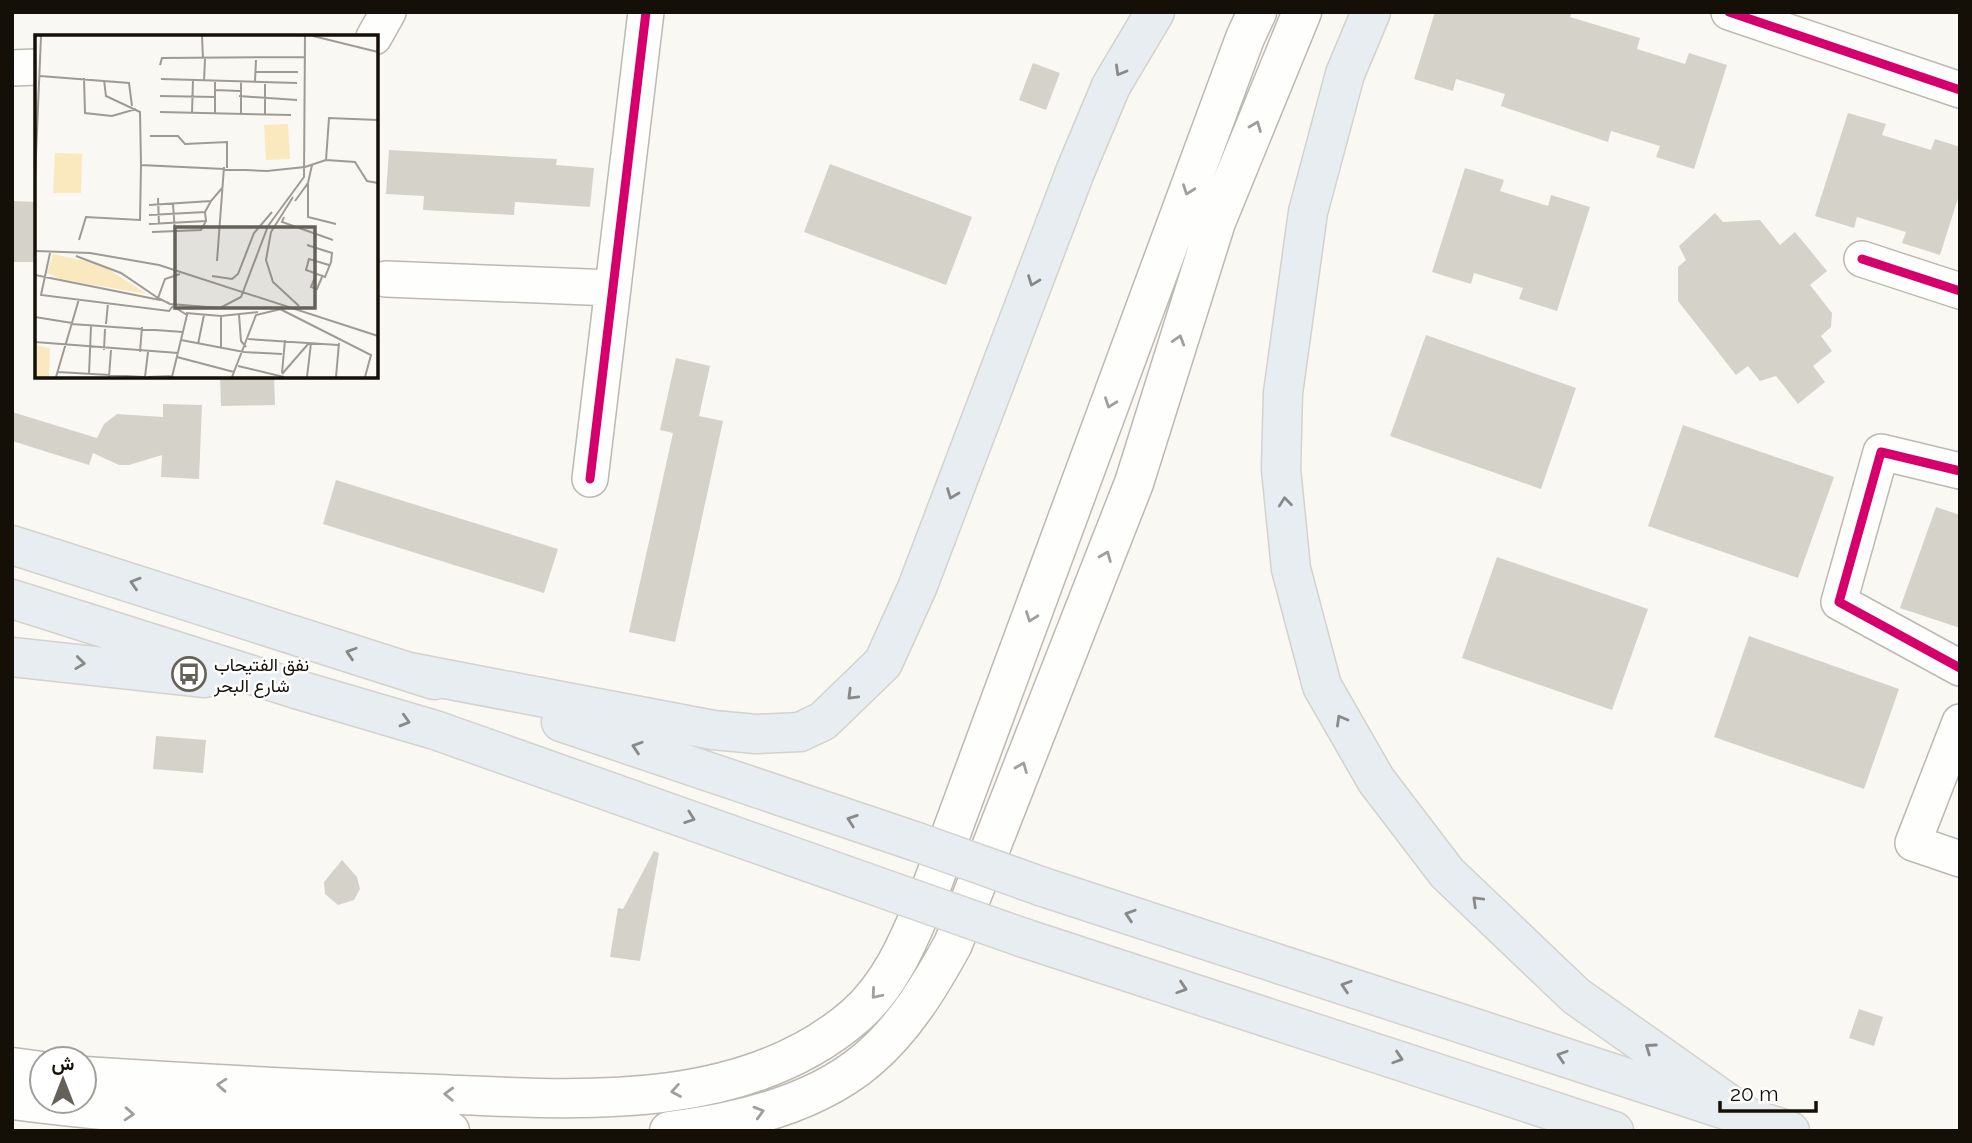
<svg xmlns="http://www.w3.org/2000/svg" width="1972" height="1143" font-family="Raleway,Vazirmatn,sans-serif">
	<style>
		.building { fill: #d5d2ca }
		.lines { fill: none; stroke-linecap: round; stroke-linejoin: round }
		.street-casing { stroke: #bcb9b2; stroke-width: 38 }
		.secondary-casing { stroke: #bcb9b2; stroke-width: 41 }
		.highway-casing { stroke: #d3d2cd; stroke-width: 41 }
		.street { stroke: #fefefd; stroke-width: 35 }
		.secondary { stroke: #fefefd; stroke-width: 38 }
		.highway { stroke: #e8edf2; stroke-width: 38 }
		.highway-bridge-casing { stroke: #d3d2cd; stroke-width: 41; stroke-linecap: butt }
		.highway-bridge { stroke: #e8edf2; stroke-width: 38 }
		.cycleway-casing { stroke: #fff; stroke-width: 13 }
		.cycleway { stroke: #d6006c; stroke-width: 9 }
		.oneway { stroke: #898a88 }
		.oneway2 { stroke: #a09f9b }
		.labels { text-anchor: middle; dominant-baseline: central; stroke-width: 5; stroke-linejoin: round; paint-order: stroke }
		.poi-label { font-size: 18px; fill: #141007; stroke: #fff; text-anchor: start }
		.inset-road { fill: none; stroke: #9e9b94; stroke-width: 2 }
		.view { fill: #646159; fill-opacity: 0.15; stroke: #646159; stroke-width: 3.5 }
		.inset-edge { fill: none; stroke: #141007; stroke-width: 3.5 }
	</style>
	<rect width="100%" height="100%" fill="#faf8f2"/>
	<path class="building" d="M1435,12h137l-2,5 70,21 -3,11 48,15 4,-11 38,12 -33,104 -38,-12 4,-11 -49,-15 -3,11 -107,-36 4,-12 -49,-15 -3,12 -39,-12z
		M1033,63l27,10 -14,37 -27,-10z
		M1848,113l38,11 -4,11 49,15 4,-11 25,8v45l-20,63 -38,-12 4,-11 -49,-15 -3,11 -39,-12z
		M389,150l168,9 -1,6 38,3 -4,39 -75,-5 -1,13 -91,-5 1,-14 -38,-2z
		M830,164l142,53 -26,68 -142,-53z
		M1465,168l39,12 -4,11 48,15 3,-11 39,12 -33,104 -38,-12 4,-11 -49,-15 -3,11 -39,-12z
		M12,201l25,1v60h-25z
		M1715,213l8,9 37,-2 20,25 15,-13 32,39 -17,14 22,28 -1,14 -10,9 11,15 -19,15 12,16 -27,22 -22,-28 -16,5 -12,-15 -12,9 -58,-74v-34l8,-7 -7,-14z
		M1426,335l150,53 -35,101 -151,-53z
		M676,358l34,8 -11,50 24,5 -48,221 -46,-10 44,-199 -13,-3z
		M220,376h54l1,29 -54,1z
		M163,404l39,1 -3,74 -38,-2 1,-22 -33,10h-10l-26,-12 -4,12 -77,-24v-29l85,26 7,-14 13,-10 46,3z
		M1683,425l151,52 -36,101 -150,-52z
		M336,480l222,69 -14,44 -221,-69z
		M1936,507l24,8v113l-60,-20z
		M1497,557l151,52 -36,101 -150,-52z
		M1749,636l150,53 -35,100 -150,-52z
		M156,736l50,4 -3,33 -50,-4z
		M654,851l5,2 -19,108 -30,-4 8,-49 5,1z
		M342,860l15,17 3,12 -6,11 -16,5 -13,-11 -1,-12z
		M1859,1009l24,8 -9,29 -25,-8z"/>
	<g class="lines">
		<g class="street-casing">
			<path id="street" d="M1729,12l231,78
				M374,37l14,-25
				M12,68l25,-1
				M1862,259l98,32
				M386,279l226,9
				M1960,471l-79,-19 -42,150 121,66
				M590,479l56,-467
				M1960,722l-47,121 47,16"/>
		</g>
		<g class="secondary-casing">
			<path id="secondary" d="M12,1067l30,4
				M84,1076c109,7 218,13 328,17 145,5 324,26 443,-77 39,-34 57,-84 77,-131l313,-847 12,-26
				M12,1100c146,19 291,25 438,31
				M669,1131c67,-8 145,-26 198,-71 37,-31 63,-74 86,-116l181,-461 82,-261 86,-210"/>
		</g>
		<g class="highway-casing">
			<path id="highway" d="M1371,12l-26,62 -37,138 -25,181 -2,76 10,100 31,117 54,94 71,93 129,123 170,120
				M12,545l422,135
				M12,599l287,91 136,40 458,162
				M12,657l193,21
				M409,672l304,58 43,4 44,-2 23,-11 60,-58 34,-75 158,-416 36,-86 44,-74
				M561,722l356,120
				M1043,887l747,244
				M1024,938l590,193"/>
		</g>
		<use href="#street" class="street"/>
		<use href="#secondary" class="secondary"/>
		<use href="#highway" class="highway"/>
		<g class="highway-bridge-casing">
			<path id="highway-bridge" d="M917,842l126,45
				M893,892l131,46"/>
		</g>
		<use href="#highway-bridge" class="highway-bridge"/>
		<g class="cycleway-casing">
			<path id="cycleway" d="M1729,12l231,78
				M1862,259l98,32
				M1960,471l-79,-19 -42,150 121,66
				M590,479l56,-467"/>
		</g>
		<use href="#cycleway" class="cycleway"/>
	</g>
	<defs><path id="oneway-chevron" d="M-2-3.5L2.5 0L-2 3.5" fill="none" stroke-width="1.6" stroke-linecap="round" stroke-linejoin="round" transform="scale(1.75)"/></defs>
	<g class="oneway">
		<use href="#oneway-chevron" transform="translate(1120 71) rotate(120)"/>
		<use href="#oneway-chevron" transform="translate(1033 281) rotate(111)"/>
		<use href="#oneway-chevron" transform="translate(952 494) rotate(111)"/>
		<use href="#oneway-chevron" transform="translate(1285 502) rotate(-96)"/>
		<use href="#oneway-chevron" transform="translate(135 583) rotate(-163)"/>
		<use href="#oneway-chevron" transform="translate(351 653) rotate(-162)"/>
		<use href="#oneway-chevron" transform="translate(80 663) rotate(7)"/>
		<use href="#oneway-chevron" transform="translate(852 695) rotate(135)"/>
		<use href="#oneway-chevron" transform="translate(1341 720) rotate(-120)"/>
		<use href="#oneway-chevron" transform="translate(405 721) rotate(16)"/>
		<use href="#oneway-chevron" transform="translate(637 747) rotate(-162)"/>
		<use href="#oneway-chevron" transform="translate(690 818) rotate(20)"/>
		<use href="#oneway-chevron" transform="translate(852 820) rotate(-161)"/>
		<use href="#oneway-chevron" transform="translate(1477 901) rotate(-136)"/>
		<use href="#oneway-chevron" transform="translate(1130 915) rotate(-162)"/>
		<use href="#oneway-chevron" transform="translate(1346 986) rotate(-162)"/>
		<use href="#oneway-chevron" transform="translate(1182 988) rotate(18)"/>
		<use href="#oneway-chevron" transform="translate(1650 1048) rotate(-145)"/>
		<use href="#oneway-chevron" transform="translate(1562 1056) rotate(-162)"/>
		<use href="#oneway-chevron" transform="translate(1398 1058) rotate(18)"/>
	</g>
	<g class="oneway2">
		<use href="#oneway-chevron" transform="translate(1256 126) rotate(-68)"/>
		<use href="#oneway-chevron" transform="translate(1188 190) rotate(110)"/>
		<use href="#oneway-chevron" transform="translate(1179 340) rotate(-73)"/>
		<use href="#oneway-chevron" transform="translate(1110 403) rotate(110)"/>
		<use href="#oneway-chevron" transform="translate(1106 556) rotate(-68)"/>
		<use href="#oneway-chevron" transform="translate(1031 617) rotate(110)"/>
		<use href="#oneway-chevron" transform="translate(1022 767) rotate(-68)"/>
		<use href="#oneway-chevron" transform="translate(876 994) rotate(130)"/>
		<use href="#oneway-chevron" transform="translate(222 1085) rotate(-176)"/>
		<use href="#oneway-chevron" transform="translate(676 1091) rotate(170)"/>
		<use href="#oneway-chevron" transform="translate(449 1094) rotate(-178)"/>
		<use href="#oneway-chevron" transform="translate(759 1112) rotate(-16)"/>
		<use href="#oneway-chevron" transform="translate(129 1114) rotate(4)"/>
	</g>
	<defs>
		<g id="bus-ring" transform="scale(1.75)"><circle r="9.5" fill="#fff" stroke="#646159" stroke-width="1.5"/><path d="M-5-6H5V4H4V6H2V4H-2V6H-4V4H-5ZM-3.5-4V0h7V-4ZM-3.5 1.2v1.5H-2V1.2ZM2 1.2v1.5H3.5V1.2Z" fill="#646159"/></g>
	</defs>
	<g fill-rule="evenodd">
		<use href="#bus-ring" x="189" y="674"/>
	</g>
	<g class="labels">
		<g class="poi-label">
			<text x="214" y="664">نفق الفتيحاب<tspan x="214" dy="21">شارع البحر</tspan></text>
		</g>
	</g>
	<g transform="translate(35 35)">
		<rect width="343" height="343" fill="#faf8f2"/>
		<path d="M253,89l2,35 -24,1 -2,-35zM20,118l27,1 -1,39h-28zM18,219l47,10 47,30 -87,-15 -13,-6zM0,310l15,3 -1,29h-14z" fill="#fae8be"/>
		<path class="inset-road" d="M167,1l1,23M278,1l65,16M125,30l2,-7 142,-1M220,37h43M5,41l89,7 3,23M49,43l1,35 27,3 24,-7M126,44l136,4M69,45l2,16 34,16 1,53 126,6 38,-4 21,-7 3,-42 49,2M169,46l1,-22M206,46v33M220,46l1,-21M230,47v33M180,55l25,1M125,61l55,1M204,61l58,4M125,77l131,3M157,78l1,-33M180,78v-32M115,101h28l7,8 42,-2v26M291,125l29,2 12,19 11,2M0,143l6,-142M273,149v33l28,7M258,162l-22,35 -5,28 7,22 26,24M123,163l1,27M260,166l13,-18 4,-18M138,169l2,28M114,170l62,-4 12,-14M114,180l56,-3 6,-11M249,182l-2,5 51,18M114,189l57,-3 -1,-9M117,197l49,-2 5,-9M44,205l7,-23 54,3 1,-55M272,210l25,8 -1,9 -6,15 -19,-7 3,-11 20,6M1,216l54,2 69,12 219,71M15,218l-9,42 128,16 4,-5M41,221l45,17 37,25 7,-19 15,-5M182,226l7,-94M0,240l125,25M281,240l-5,12 6,2 5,-12M177,241l20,3 6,-5 16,-41 18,-21M123,263l12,6 50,4 21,-11 27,-71 36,-49 1,-141M245,274l91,46 -6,22M151,278l35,3 37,-4M204,280l2,26 5,6M0,282l37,6M37,289l111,8M71,289l2,-21M213,304l90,6M146,305l63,12 38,2M0,307l143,11M163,309l6,-29M186,313v-32M69,315l1,-21M105,317l2,-25M142,322l57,15M203,331l46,11M23,337l86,5M247,338l3,-33M54,339l2,-48M247,339l27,-31M21,342l23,-78M74,342l2,-27M110,342l3,-25M113,342l24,-1M137,342l15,-62 -13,-8M197,342l24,-62 25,-6M272,342l4,-34M301,342l3,-34"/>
		<path class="view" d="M140,192h140v81h-140z"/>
		<rect width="343" height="343" class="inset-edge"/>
	</g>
	<rect width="1972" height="1143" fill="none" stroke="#141007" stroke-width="28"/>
	<g transform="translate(63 1080)"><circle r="33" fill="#ffffff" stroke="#a19f9c" stroke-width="2"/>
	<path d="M0-5L12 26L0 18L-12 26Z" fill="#646159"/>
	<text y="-10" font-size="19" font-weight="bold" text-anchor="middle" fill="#141007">ش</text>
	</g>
	<path d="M1720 1101v10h96v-10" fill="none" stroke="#141007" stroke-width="3.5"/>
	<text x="1730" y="1101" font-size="21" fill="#141007" stroke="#ffffff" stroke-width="5" paint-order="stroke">20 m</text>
</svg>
